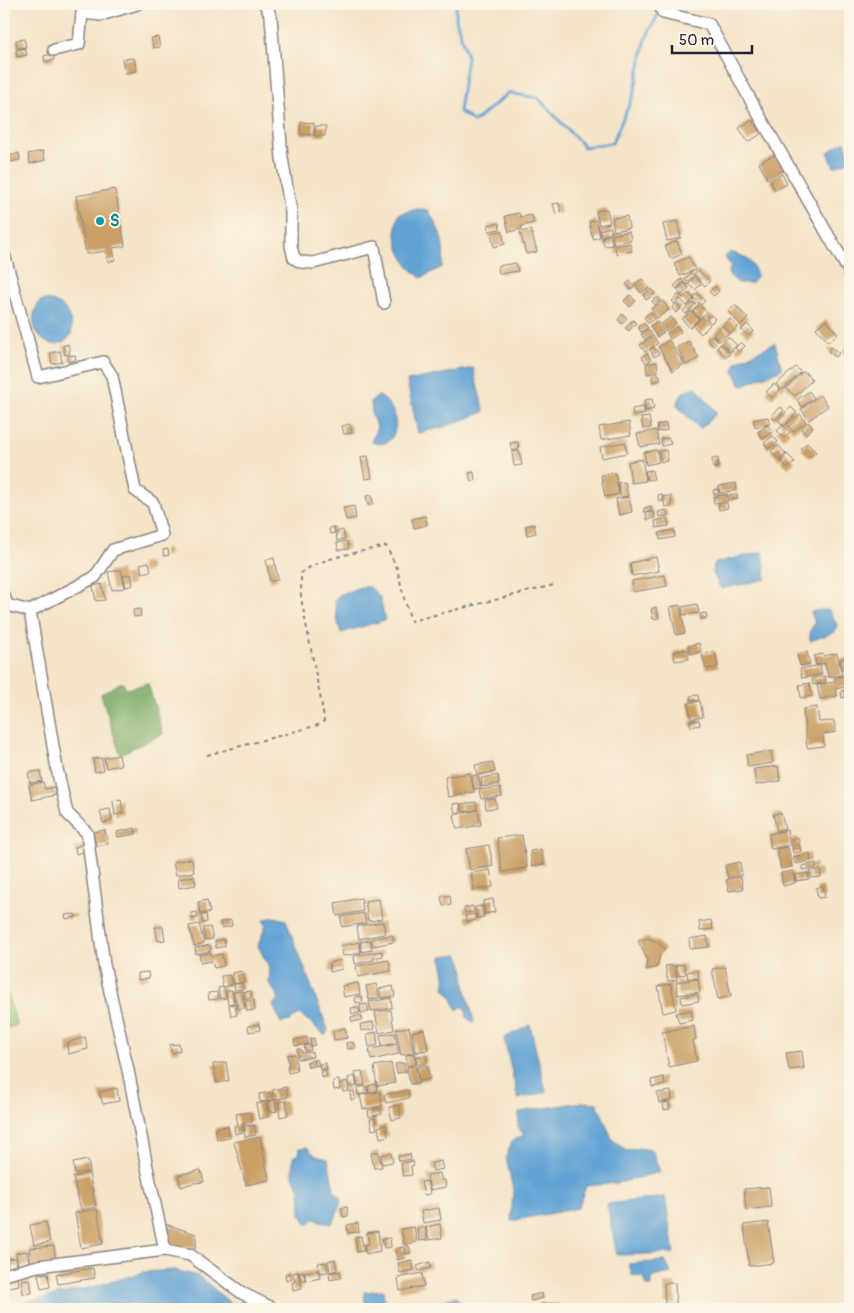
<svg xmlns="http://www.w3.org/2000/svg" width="854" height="1313" font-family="Pangolin,sans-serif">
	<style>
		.green { fill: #9dc875; stroke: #607558 }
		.forest { fill: #7eac66; stroke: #506750 }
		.water { fill: #60a2d4; stroke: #416288 }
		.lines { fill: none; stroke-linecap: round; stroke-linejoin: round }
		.stream { stroke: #60a2d4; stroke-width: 3 }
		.building { fill: #ca9f65 }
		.minor-casing { stroke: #8b8382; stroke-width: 14 }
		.path { stroke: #8b8382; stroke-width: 2; stroke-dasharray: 4 4; stroke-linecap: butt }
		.minor { stroke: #fff; stroke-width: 11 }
		.culture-dot { fill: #0f9aa8; stroke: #fcf5e5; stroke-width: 2 }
		.labels { text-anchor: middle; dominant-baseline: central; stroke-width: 4; stroke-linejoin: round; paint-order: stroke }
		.culture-label { font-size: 16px; font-weight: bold; fill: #0d838f; stroke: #fcf5e5; text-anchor: start }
	</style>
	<rect width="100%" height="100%" fill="#fcf5e5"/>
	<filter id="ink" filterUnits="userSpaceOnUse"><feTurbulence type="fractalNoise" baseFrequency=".02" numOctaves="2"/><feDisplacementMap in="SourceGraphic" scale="10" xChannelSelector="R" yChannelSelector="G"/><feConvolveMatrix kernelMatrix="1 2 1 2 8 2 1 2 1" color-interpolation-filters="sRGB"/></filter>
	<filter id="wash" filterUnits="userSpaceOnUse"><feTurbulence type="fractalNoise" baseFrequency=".0096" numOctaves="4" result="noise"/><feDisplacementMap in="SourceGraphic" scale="20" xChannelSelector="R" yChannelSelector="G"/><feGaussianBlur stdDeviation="1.12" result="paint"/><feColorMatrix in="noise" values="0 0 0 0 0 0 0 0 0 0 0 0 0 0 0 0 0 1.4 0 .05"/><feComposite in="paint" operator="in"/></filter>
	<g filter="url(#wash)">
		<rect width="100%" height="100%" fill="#f4e4c8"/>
		<path class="green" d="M4,985l13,40 -13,4z"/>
		<path class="forest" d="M122,682l5,7 21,-6 15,51 -43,20 -19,-60z"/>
		<path class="water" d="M845,141l5,19 -16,7 -6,-15z
			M417,209l11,1c11,17 19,37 14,57l-21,11c-19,-14 -31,-41 -22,-64z
			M730,252c17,5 20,6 27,23l-5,8h-14l-10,-9 3,-8 -6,-9z
			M46,300c20,3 27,16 25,35 -20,25 -51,-7 -31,-34z
			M775,343l7,26 -41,17 -7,-15 2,-9z
			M473,368l11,44 -40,15 -26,6 -11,-52z
			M696,387l21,26 -17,16 -24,-24 7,-13z
			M379,396c24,12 22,57 -8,46l6,-15 -5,-11 -1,-15z
			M763,552l3,27 -45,10 -8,-16 1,-9 12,-4z
			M360,587h10l10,10 5,23 -44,13 -4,-15 -2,-18 4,-5z
			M819,610h10l8,15 -2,7 -25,9v-10l5,-8 -4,-11z
			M274,917l12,3 42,110 -3,6 -15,-14 -11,-8 -9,7 -9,2 -8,-18 6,-7 -10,-15 1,-14 -12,-23 8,-21 -3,-5z
			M458,954c8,11 5,24 8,36 3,11 6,22 8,33l-7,-5 -1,-7 -3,-5 -6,4 -6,-14 -7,-8c4,-11 -2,-20 -2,-32z
			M530,1025l16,67 -28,7 -14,-61z
			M583,1102l14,1 15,36 14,12 12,-3 14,2 8,22 -42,11 -32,3 -8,22 -67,13 2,-31 -7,-33 6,-16 12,-6 -6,-8 1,-15z
			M307,1147l9,9 12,3 6,31 8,9 -7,20 -4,5 -17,-5 -6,6 -7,-10 -1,-27 -7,-11v-20l6,-3 1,-6z
			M665,1197l9,56 -57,2 -10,-51z
			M665,1261l6,12 -19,4v9h-5l-3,-9 -12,-2 -3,-11z
			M174,1270l25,6 38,33h-233l13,-5 76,-17 51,-15z
			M383,1290l2,19h-19l-2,-17z
			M456,1296l7,13h-42z"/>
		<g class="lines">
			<path class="stream" d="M456,4v15l11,38 -8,54 15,11 34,-29 30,5 46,49 28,-4 22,-49 12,-56 14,-27"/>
		</g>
		<g id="blocks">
			<path class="building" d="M158,37l2,10 -7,1 -2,-10z
				M24,39l2,8 -9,1 -1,-8z
				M25,48l2,7 -10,2 -1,-7z
				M53,54l1,6 -9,2 -1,-6z
				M4,58h2l3,11 -5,1z
				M134,58l3,13 -12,2 -3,-14z
				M752,120l9,14 -13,8 -9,-14z
				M301,122l13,1v12l-14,-1z
				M316,126h10l-1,10h-10z
				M43,151l2,9 -15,4 -2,-10z
				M19,153l1,7 -10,2 -1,-6z
				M778,153l8,16 -19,10 -8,-16z
				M782,174l5,10 -12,6 -5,-10z
				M4,184l4,19h-4z
				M115,189l10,57 -12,2 2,12 -7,2 -2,-11 -20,3 -10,-58z
				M559,203l2,10 -5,1 -3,-10z
				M607,209l3,14 -11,2 -3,-14z
				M519,213l1,4 12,-2 2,8 -13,3 1,3 -13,3 -4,-16z
				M627,216l2,12 -15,3 -2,-13z
				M596,220l4,17 -7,2 -4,-17z
				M677,221l4,17 -14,3 -4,-17z
				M499,223l1,6 -11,2 -1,-6z
				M611,227l1,6 -11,3 -2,-6z
				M531,230l6,22 -11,2 -6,-22z
				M502,231l3,13 -11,3 -3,-14z
				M629,231l2,9 -17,4 -2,-9z
				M610,235l3,10 -9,1 -2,-9z
				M677,241l5,13 -11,5 -6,-13z
				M630,243l2,8 -16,3 -1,-8z
				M689,257l6,13 -15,6 -6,-13z
				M516,263l2,8 -19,3 -1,-8z
				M698,270l12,11 -5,5 -11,-12z
				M691,273l3,3 -7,6 -2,-3z
				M695,277l6,7 -6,6 -7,-6z
				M642,279l7,9 -8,5 -7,-9z
				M681,279l3,3 -7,7 -3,-3z
				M630,281l4,6 -4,3 -4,-6z
				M685,283l4,5 -7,7 -5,-5z
				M715,286l4,5 -5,5 -5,-4z
				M651,289l4,5 -9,6 -3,-5z
				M688,293l6,6 -7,7 -7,-7 -5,5 -3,-3 7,-7 4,4z
				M697,293l8,8 -4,4 -8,-8z
				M630,295l6,6 -6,6 -6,-6z
				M658,297l2,4 -5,4 -3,-4z
				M663,301l6,9 -12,8 -6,-9z
				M693,302l3,2 -10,10 -3,-3z
				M676,303l5,5 -5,5 -4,-5z
				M699,305l8,7 -5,5 8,8 -9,9 -8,-8 7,-7 -7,-8z
				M735,305l13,13 -7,7 -13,-13z
				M691,311l8,8 -9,9 -8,-9z
				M651,312l4,6 -7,5 -4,-6z
				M622,314l5,4 -5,6 -4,-4z
				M711,315l4,4 -4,4 -5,-4z
				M671,317l5,7 -10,7 -5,-7z
				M730,319l8,8 -7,6 -8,-8z
				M633,320l3,3 -7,8 -4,-3z
				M826,320l12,14 -10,8 -12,-14z
				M657,321l7,11 -7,5 -7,-11z
				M644,323l4,5 -7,4 -3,-5z
				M747,324l7,7 -6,5 -7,-6z
				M677,326l4,6 -11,7 -3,-6z
				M722,326l7,7 -9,8 -7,-6z
				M648,329l4,6 -7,5 -4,-6z
				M712,335l6,6 -5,5 -6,-6z
				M653,336l5,7 -13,9 -5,-7z
				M728,337l9,8 -7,7 -8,-9z
				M669,340l15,24 -11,7 -15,-24z
				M689,341l10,17 -13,7 -9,-18z
				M741,342l4,4 -6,6 -4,-4z
				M68,344l2,10 -5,1 -2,-9z
				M721,344l9,10 -4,3 -9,-9z
				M847,346l3,3v8l-7,-5z
				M654,347l5,7 -5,3 -4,-7z
				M831,347l8,6 -3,4 -8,-6z
				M60,351l2,11 -10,2 -2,-11z
				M647,353l4,7 -5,3 -4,-6z
				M75,355l1,5 -8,2v-6z
				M657,362l1,10 -11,2 -1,-10z
				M796,367l5,5 -19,18 -6,-6z
				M804,371l8,9 -17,16 -9,-8z
				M659,374l2,6 -8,2 -1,-6z
				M774,384l6,6 -8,8 -6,-6z
				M809,391l5,7 -12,9 -5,-7z
				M820,395l8,11 -19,14 -8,-11z
				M652,399l2,10 -8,2 -2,-11z
				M644,407l1,7 -12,2 -1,-7z
				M781,407l3,4 -9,9 -4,-4z
				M791,407l6,6 -13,13 -6,-6z
				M800,414l6,8 -13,10 -6,-8z
				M649,417l2,11 -8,1 -2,-11z
				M768,417l2,7 -15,3 -2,-7z
				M629,422l2,13 -30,5 -2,-13z
				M808,422l5,5 -7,7 -5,-5z
				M666,423l1,7 -9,2 -1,-7z
				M350,424l2,9 -8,1 -2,-8z
				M767,425l6,7 -10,7 -5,-7z
				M783,425l7,7 -6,6 -7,-7z
				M656,430l3,14 -19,3 -3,-13z
				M773,436l5,6 -10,7 -4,-6z
				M669,438l2,6 -9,2 -1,-7z
				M518,442l1,7 -7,2 -2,-8z
				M625,442l2,11 -25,5 -2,-11z
				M807,443l9,9 -6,6 -9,-9z
				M778,445l8,9 -7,6 -8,-9z
				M657,450l2,12 -13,3 -2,-13z
				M666,450l2,11 -7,1 -2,-11z
				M519,451l3,14 -8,1 -2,-14z
				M787,454l8,8 -7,6 -7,-7z
				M368,456l4,22 -7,1 -4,-22z
				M718,458l1,9 -6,1 -1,-9z
				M642,459l4,22 -15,2 -3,-21z
				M652,470l2,9 -7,1 -2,-9z
				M474,472l1,9 -4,1 -2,-9z
				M615,473l4,21 -14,3 -4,-22z
				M625,482l3,14 -7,1 -3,-14z
				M736,483l1,7 -17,3 -1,-7z
				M718,489l1,5h-5l-1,-4z
				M662,494l1,7 -4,1 -1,-7z
				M727,494l1,7 -14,2 -1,-6z
				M737,494l1,5 -8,1 -1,-5z
				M372,495l1,9 -5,1 -2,-9z
				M671,496l1,10 -7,1 -2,-10z
				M629,497l3,15 -13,3 -3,-16z
				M727,503l1,5 -9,2 -1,-6z
				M354,506l2,12 -10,2 -3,-12z
				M651,506l1,5 -8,1v-4z
				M667,510l1,6 -9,1 -1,-5z
				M654,512l1,6 -8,2 -1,-7z
				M425,516l2,9 -13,3 -2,-9z
				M667,518l2,8 -13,2 -1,-7z
				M534,524l2,9 -9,2 -1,-9z
				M334,527l1,6 -5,1 -1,-6z
				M343,530l2,9 -8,2 -1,-9z
				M674,530l1,7 -15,3 -1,-7z
				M347,541l2,8 -11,1 -1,-7z
				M168,549l1,6 -5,1 -1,-6z
				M656,557l3,14 -27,5 -2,-13z
				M274,558l4,22 -8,1 -4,-21z
				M149,562l2,9 -9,2 -2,-9z
				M121,570l4,18 -13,2 -4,-18z
				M131,574l2,11 -7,2 -3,-11z
				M665,575l2,11 -34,6 -1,-11z
				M102,584l3,16 -9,1 -3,-15z
				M697,604l2,9 -16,2 -1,-8z
				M680,605l5,28 -9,2 -6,-28z
				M656,607l3,11 -6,1 -2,-10z
				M140,609l1,7 -7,1 -1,-7z
				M706,613l1,5 -6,1 -1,-5z
				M699,643l2,9 -11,2 -2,-8z
				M687,649l2,10 -14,2 -2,-9z
				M715,652l3,15 -12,2 -4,-15z
				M807,652l3,12 -10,2 -3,-12z
				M837,653l5,22 -14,2 -3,-14 -9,2 -2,-9 9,-2v2z
				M850,657v11l-8,2 -2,-11z
				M820,665l2,9 -20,4 -2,-9z
				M848,675l2,11 -15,3 2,7 -17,3 -3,-14 18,-3 -1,-4z
				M825,676l1,6 -13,3 -1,-7z
				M809,683l3,13 -11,2 -2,-13z
				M850,689v7l-8,2 -1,-7z
				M698,695l1,5 -8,1 -1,-5z
				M700,701l3,16 -12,2 -3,-16z
				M817,707l2,15 15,-1 2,11 -13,2 1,12 -17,2 -4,-39z
				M699,720l1,5 -9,2 -1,-6z
				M771,751l2,12 -25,4 -2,-12z
				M119,755l2,10 -15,3 -2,-10z
				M101,758l3,12 -9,2 -2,-13z
				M493,762l2,10 -17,3 3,13 -7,1 -2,-13 5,-1 -2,-10z
				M778,766l2,15 -24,4 -2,-16z
				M40,771l2,10 -12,2 -2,-10z
				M470,773l4,19 -26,5 -3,-20z
				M498,775l1,9 -17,3 -1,-9z
				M43,782l2,7 9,-2 2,8 -24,5 -3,-15z
				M500,787l2,9 -21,3 -2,-9z
				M121,799l2,14 -8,2 -2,-14z
				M495,799l2,9 -11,1 -1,-9z
				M476,802l1,8 -14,2 -2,-8z
				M460,803l1,9 -6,1 -2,-9z
				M110,809l2,12 -9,2 -3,-12z
				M478,810l3,15 -24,4 -3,-14z
				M781,813l4,16 -8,2 -4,-17z
				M135,828l1,6 -18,3 -1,-5z
				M105,830l3,14 -12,2 -3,-14z
				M787,830l3,15 -19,4 -2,-15z
				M522,835l5,33 -25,4 -5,-34z
				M798,837l3,15 -8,1 -2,-14z
				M86,843l1,8 -11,3 -1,-7z
				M489,845l4,21 -23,4 -4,-21z
				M788,847l4,20 -11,2 -4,-20z
				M541,849l3,15 -12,2 -2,-15z
				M810,853l1,8 -16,3 -2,-7z
				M192,859l2,13 -18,3 -3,-13z
				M740,862l2,13 -14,3 -3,-13z
				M816,863v5l-14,2v-4z
				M820,869l1,8 -10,1 -2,-7z
				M490,870l3,17 -19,3 -3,-17z
				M793,871l2,12 -12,3 -2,-13z
				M808,873l1,6 -13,2 -1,-6z
				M194,876l2,9 -17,3 -1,-9z
				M741,877l2,12 -14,2 -3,-11z
				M823,886l2,11 -7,1 -2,-10z
				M450,895l1,10 -8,1 -2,-9z
				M361,898l2,13 -26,5 -2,-13z
				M379,899l3,20 -14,2 -3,-20z
				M493,899l2,13 -10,2 -2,-13z
				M207,900l3,12 -10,2 -2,-12z
				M473,906l1,6 -9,1 -1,-5z
				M482,906l2,11 -7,1 -2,-11z
				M197,912l1,6 -6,1 -1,-6z
				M364,913l2,10 -24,4 -1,-10z
				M75,914l2,3 -11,2 -1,-4z
				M206,914l1,8 -4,1 -2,-8z
				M475,914l1,6 -9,2 -2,-6z
				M231,920l1,6 -10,2 -2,-6z
				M711,920l2,9 -13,2 -1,-9z
				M383,922l2,12 -26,5 -2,-13z
				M199,924l5,19 -10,3 -5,-20z
				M155,927h8l2,13 -7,1z
				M210,927l3,12 -8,1 -2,-12z
				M392,935l2,7 -21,4 -2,-7z
				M707,936l2,11 -19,2 -1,-10z
				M647,938l9,3 9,8 -5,5 -3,13 -11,3 1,-11 -9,-18z
				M224,939l1,7 -9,2 -1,-7z
				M370,940l2,10 -10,2 -2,-10z
				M359,942l2,11 -18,3 -2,-10z
				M210,945l1,6 -15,3 -1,-6z
				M382,951l1,5 -10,2 1,2 -19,4 -1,-8z
				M211,953v3l11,-2 2,12 -10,2 -2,-7 -11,2 -2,-8z
				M341,960l1,9 -12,3 -1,-9z
				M389,960l2,11 -33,6 -2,-11z
				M684,964l2,10 -8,2 -2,-11z
				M674,965l3,15 -9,1 -3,-15z
				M725,967l6,29 -13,3 -6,-30z
				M697,970l2,8 -11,1 -1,-7z
				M242,971l2,11 -10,2 -2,-11z
				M148,972l1,6 -11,2v-7z
				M230,975l2,10 -9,2 -2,-11z
				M698,979l2,13 -22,3 -2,-13z
				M242,983l1,6 -8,1 -1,-6z
				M358,983l2,11 -16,3 -2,-11z
				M376,984l3,14 -10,2 -3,-14z
				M671,984l5,26 -13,3 -5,-27z
				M393,986l2,10 -14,2 -2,-9z
				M224,987l2,11 -6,1 -2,-11z
				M232,990l2,13 -6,1 -2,-13z
				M242,991l3,17 -7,1 -5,-17z
				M251,991l1,7 -7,1 -1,-7z
				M217,992l1,7 -9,1 -1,-7z
				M697,994l2,7 -17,3 -1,-7z
				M362,996l1,6 -7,1 -1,-6z
				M391,998l1,10 -21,3 -2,-9z
				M254,1000l1,10 -8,1 -2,-10z
				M235,1004l2,11 -6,1 -2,-11z
				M367,1004l2,8 -8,1 -1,-8z
				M358,1007l2,6 -8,1 -1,-6z
				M391,1010l3,20 -15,3 -4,-21z
				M691,1010l2,10 -14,3 -3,-10z
				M361,1015l1,5 -10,2 -1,-5z
				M373,1022l2,7 -14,2 -1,-7z
				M259,1024l1,6 -11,2 -1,-6z
				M694,1026l2,13 -3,1 4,21 -28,6 -7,-35z
				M409,1027l5,26 -13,2 -5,-26z
				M345,1028l2,10 -13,2 -1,-9z
				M424,1029l4,21 -12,2 -4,-20z
				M376,1032l2,13 -9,2 -2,-13z
				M395,1033l2,10 -15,3 -2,-11z
				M85,1037l3,12 -20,5 -1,-11z
				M307,1037l1,7 -13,2 -1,-6z
				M314,1038l1,7 -4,1 -1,-7z
				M353,1042l2,6 -8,1 -1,-6z
				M179,1044l1,7 -8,2 -3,-8z
				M397,1044l2,10 -28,6 -2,-11z
				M310,1045l1,5 -6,1 -1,-5z
				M297,1049h4l1,4 10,-1 1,5 -15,2z
				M802,1051l2,17 -15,2 -3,-17z
				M295,1054l2,17 -9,2 -1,-7h2l-2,-11z
				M414,1054l2,10 -9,2 -1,-11z
				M426,1055l1,8 -10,2 -2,-8z
				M317,1059l2,6 -4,1 -2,-6z
				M313,1060l1,6 -6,1 -1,-5z
				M226,1062l3,19 -12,2 -4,-19z
				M325,1063l2,6 -7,1 -1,-6z
				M391,1063l4,20 -18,3 -3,-20z
				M404,1063l2,9 -9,1 -2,-9z
				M427,1065l3,14 -11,2 -2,-14z
				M415,1066l4,17 -9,1 -3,-17z
				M326,1070l1,6 -5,2 -2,-6z
				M362,1071l3,14 -7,1 -3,-14z
				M355,1076l2,10 -7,1 -2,-9z
				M664,1077l1,8 -13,2 -1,-7z
				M339,1080l1,9 -6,1 -1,-9z
				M347,1081l2,10 -6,1 -2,-9z
				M376,1084l1,7 -8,2 -1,-7z
				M366,1086l2,7 -10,2 -1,-7z
				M286,1087l2,10 -14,3 -2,-10z
				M117,1088l2,13 -16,3 -4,-12z
				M408,1090l1,8 -23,5 -2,-8z
				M354,1091l1,8 -4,1 -1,-8z
				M671,1091l1,9 -13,3 -2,-10z
				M270,1092l2,8 -12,2 -1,-8z
				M380,1092l2,14 -19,3 -3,-14z
				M275,1100l2,11 -8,1 -2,-10z
				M286,1101l2,14 -8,2 -2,-15z
				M266,1102l2,15 -9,2 -3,-15z
				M669,1102l1,7 -6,1 -1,-7z
				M399,1105l2,13 -9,2 -3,-13z
				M380,1108l2,6 -13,3 -1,-7z
				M250,1112l2,10 -10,2 1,8 -8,2 -1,-8 4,-1 -2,-11z
				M375,1118l2,11 -5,1 -2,-11z
				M254,1125l2,10 -11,2 -1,-11z
				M386,1125l2,11 -8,2 -2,-11z
				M228,1126l2,12 -13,2 -2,-12z
				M260,1137l9,43 -23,5 -12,-43z
				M378,1151l4,16 -8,1 -3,-15z
				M391,1153l2,9 -11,2 -1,-9z
				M410,1154l1,5 -12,2 -1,-5z
				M88,1160l2,11 -15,3 -2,-11z
				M413,1161l1,4 -3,1 1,9 -9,1 -2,-13z
				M441,1161l2,8 -10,2 -2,-8z
				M201,1170l3,12 -11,1 -12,4 -3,-12z
				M89,1173l7,34 -15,3 -8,-33z
				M440,1173l2,8 3,-1 1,7 -16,3 -3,-15z
				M427,1181l3,13 -6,1 -3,-13z
				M769,1187l2,20 -25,3 -2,-21z
				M347,1207l1,9 -5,1 -2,-9z
				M439,1208l2,12 -18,3 -2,-12z
				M97,1209l6,35 -22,4 -6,-35z
				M46,1222l4,20 -16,3 -4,-20z
				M768,1222l6,41 -25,3 -5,-41z
				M358,1223l1,9 -11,1 -1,-8z
				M165,1224l31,10v14l-27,-1z
				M440,1224l2,14 -13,2 -3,-13z
				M414,1227l3,15 -13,3 -3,-16z
				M425,1227l2,13 -8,1 -2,-13z
				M378,1231l2,20 -14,3 -2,-9 5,-1 -2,-11z
				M361,1236l3,15 -7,1 -2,-15z
				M390,1238l1,9 -7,1 -2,-9z
				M54,1246l2,18 -25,3 -2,-19z
				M409,1246l2,7 -5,1 -1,-7z
				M403,1247l2,11 -8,2 -2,-11z
				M27,1251l3,14 -12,2 -2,-14z
				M15,1258l2,8 -9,2 -2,-9z
				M335,1259l2,11 -7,2 -2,-11z
				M412,1260l2,10 -14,3 -2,-10z
				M326,1262l2,10 -8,1 -2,-10z
				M430,1262l1,6 -12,3 -2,-5z
				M93,1268l2,10 -37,6 -2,-10z
				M318,1270l2,8 -14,3 -2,-9z
				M340,1271l1,7 -11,2 -1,-7z
				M298,1272l4,17 -9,2 -1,-9h3l-2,-9z
				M304,1272l1,8h-4l-2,-7z
				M48,1273l2,14 -9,2 -3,-15z
				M290,1273l2,6 -6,2 -1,-7z
				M422,1273l2,13 -24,5 -2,-13z
				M18,1276l1,9 -15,3v-9z
				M30,1279l2,14 -9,1 -2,-14z
				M664,1283h11l1,21h-11z
				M542,1293l1,5 -12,3 -1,-5z
				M559,1303v6h-17l-2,-5z"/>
		</g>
	</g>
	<g filter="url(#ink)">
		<use href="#blocks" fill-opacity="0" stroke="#8b8382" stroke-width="1"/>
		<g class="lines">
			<g class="minor-casing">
				<path id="minor" d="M265,4l6,13 11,141 9,54v34l3,12 7,4 12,1 61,-16 10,56
					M659,4l4,9 46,11 46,84 95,165
					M54,50l25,-6 3,-31 19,2 36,-11
					M4,254l34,123 65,-15 9,14 23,114 18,13 9,32 -49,15 -18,27 -65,34 -23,-6 -3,-9
					M165,1250l25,5 52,38 32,16
					M4,1275l34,-9 127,-16 -17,-78 -20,-102 -24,-105 -17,-132 -20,-20 -10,-44 -27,-158"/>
			</g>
			<path class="path" d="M207,755l75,-20 36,-10 6,-4 -1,-10 -22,-113v-25c20,-16 60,-21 85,-27l11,22 7,30 7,23 143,-36"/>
			<use href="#minor" class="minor"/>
		</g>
	</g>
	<circle class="culture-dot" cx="100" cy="221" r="5"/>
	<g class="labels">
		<g class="culture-label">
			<text x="110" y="221">S</text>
		</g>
	</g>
	<rect width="854" height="1313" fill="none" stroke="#fcf5e5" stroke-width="20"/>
	<path d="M672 45v8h80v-8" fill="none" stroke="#22223b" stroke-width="2.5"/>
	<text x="679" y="45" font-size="15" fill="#22223b" stroke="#fcf5e5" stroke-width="4" paint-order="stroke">50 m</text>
</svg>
